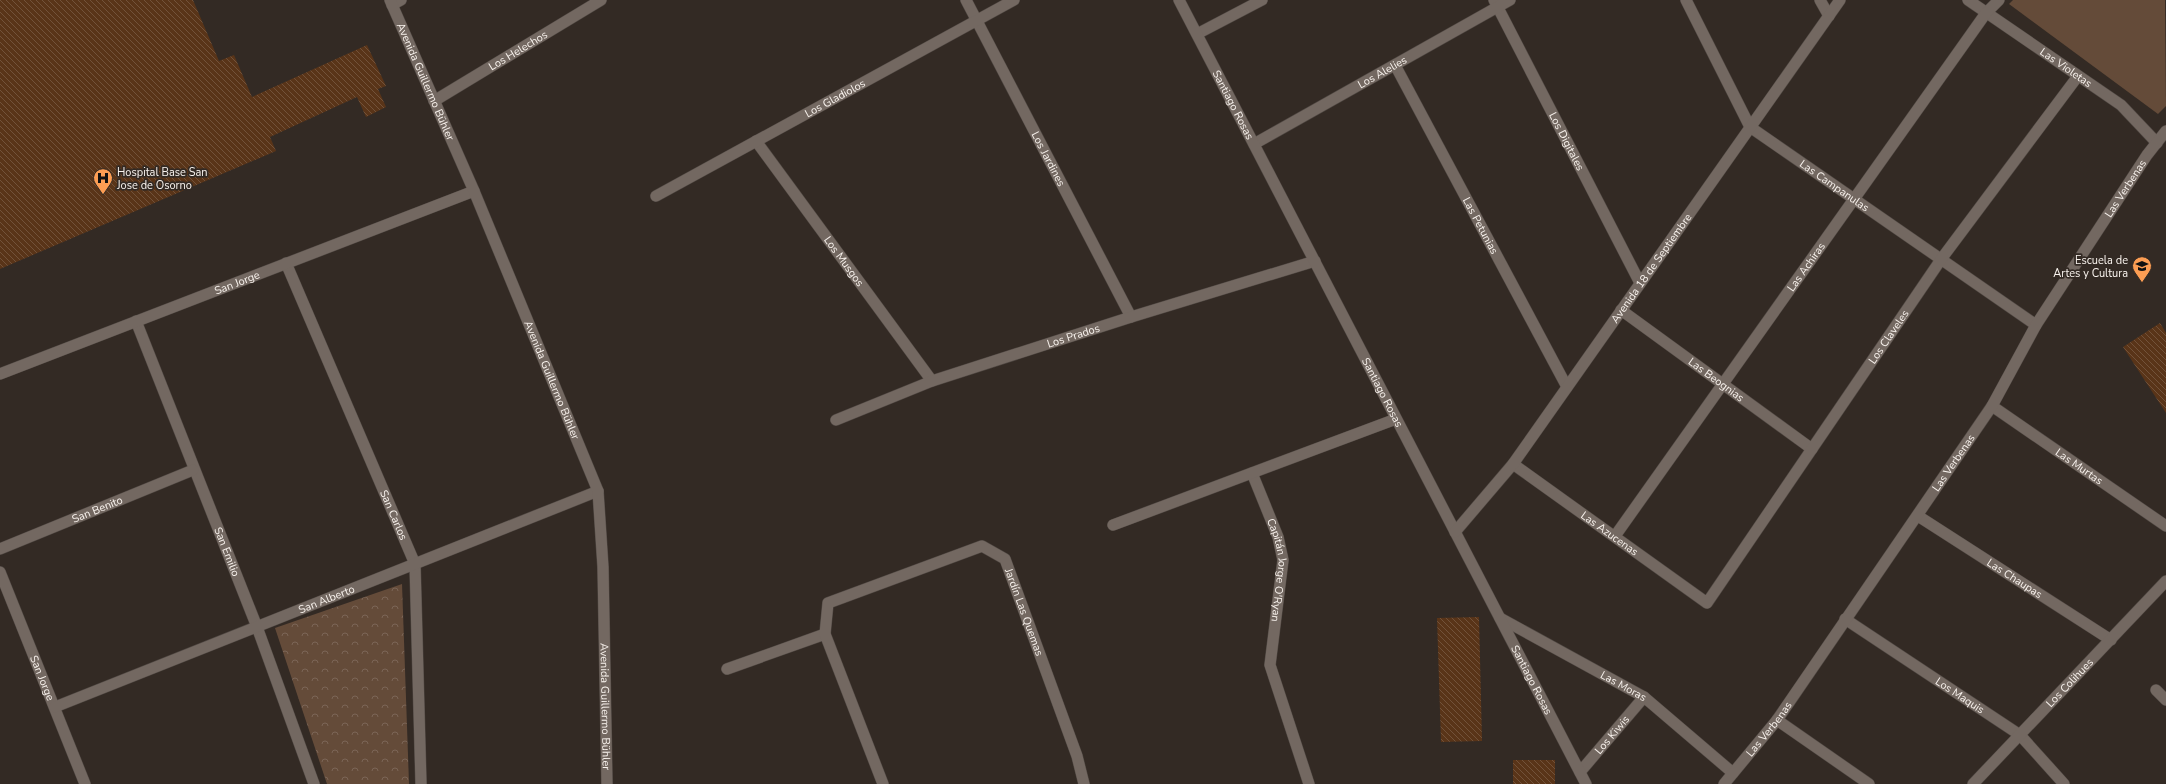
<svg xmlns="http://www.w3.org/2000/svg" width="2166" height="784" font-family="'Nunito Sans',sans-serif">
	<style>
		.grass { fill: #644b39 }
		.park { fill: url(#park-crowns) }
		.building { fill: url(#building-back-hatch) }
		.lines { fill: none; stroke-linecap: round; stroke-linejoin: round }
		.minor-casing { stroke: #504843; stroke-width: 12 }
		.tertiary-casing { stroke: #504843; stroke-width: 12 }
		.secondary-casing { stroke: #504843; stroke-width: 12 }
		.minor { stroke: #736861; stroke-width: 11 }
		.tertiary { stroke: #736861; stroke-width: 11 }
		.secondary { stroke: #736861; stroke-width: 11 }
		.labels { text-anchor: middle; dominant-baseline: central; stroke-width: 3.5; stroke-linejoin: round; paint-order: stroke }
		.street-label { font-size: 11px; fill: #f9f3ee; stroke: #332a24 }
		.poi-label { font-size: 11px; fill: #f9f3ee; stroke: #332a24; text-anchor: start }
	</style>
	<defs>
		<pattern id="park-crowns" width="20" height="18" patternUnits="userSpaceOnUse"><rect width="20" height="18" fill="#644b39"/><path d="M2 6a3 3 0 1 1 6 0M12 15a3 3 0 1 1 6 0" fill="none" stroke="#7b6556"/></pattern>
		<pattern id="building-back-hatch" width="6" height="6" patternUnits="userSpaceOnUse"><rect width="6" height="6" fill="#593418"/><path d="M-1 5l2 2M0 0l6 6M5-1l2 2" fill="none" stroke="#72523a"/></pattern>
	</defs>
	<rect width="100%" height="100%" fill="#332a24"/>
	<path class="grass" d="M2013,0h152l1,106 -8,8 -149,-110z"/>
	<path class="park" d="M402,584l7,200h-82l-52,-156z"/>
	<path class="building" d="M0,0h193l26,61 15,-6 18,42 115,-52 19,41 -8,3 8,18 -20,10 -9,-20 -87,40 6,14 -276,118z
		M2160,323l6,10v80l-43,-66z
		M1479,617l3,124 -41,1 -4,-124z
		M1513,760h42v24h-42z"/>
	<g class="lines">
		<g class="minor-casing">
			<g id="minor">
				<path id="s1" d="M966,0l165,317"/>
				<path id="s2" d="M1494,0l146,283"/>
				<path id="s3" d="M1686,0l64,127 286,198"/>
				<path d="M1820,0l9,16"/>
				<path id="s4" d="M1968,0l153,105 36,38"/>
				<path d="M392,5l9,-5"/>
				<path d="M1197,34l65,-34"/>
				<path id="s5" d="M1395,65l172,322"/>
				<path id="s6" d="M434,101l167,-101"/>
				<path id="s7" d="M756,141l176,240"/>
				<path id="s8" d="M1254,144l256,-144"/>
				<path id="s9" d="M656,196l358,-196"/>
				<path id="s10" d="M286,263l129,301 6,220"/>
				<path id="s11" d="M1621,310l191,139"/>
				<path id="s12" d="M136,321l121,306 57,157"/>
				<path id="s13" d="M0,374l474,-183"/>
				<path id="s14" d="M1992,406l174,120"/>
				<path id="s15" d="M836,420l96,-39 199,-64 184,-56"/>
				<path id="s16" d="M1513,464l194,139 235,-345 136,-182"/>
				<path id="s17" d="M1252,473l26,64 5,23 -13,105 39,119"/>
				<path id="s18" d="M1918,516l193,124"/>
				<path d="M1113,525l283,-106"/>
				<path id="s19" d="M1615,536l371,-523 13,-13"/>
				<path id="s20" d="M0,549l193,-79"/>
				<path id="s21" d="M0,572l85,212"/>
				<path id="s22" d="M1500,618l144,79 89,76"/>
				<path id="s23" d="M1845,619l175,116 44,49"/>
				<path d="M727,669l98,-35"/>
				<path d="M2156,690l10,10"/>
				<path id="s24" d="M55,707l543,-216"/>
				<path d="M1777,720l92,64"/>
				<path id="s25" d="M1580,772l64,-75"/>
				<path id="s26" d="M883,784l-58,-150 3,-31 154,-57 23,13 72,197 7,28"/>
				<path id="s27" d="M1724,784l53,-64 215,-314 44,-81 111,-170 19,-24"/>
				<path id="s28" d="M1973,784l193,-203"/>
			</g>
		</g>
		<g class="tertiary-casing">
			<g id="tertiary">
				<path id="s29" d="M1179,0l407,784"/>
				<path id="s30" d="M1455,532l58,-68 327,-464"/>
			</g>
		</g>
		<g class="secondary-casing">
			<g id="secondary">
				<path id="s31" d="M390,0l84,191 124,300 5,76 4,217"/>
			</g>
		</g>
		<use href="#minor" class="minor"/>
		<use href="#tertiary" class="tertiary"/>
		<use href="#secondary" class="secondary"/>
	</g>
	<defs>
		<g id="hospital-pin" transform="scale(1)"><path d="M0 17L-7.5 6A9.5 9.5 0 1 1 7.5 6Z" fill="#fc9d53" stroke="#332a24"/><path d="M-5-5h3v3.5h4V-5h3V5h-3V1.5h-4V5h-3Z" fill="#111"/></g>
		<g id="school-pin" transform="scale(1)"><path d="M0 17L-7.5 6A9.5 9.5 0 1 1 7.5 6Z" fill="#fc9d53" stroke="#332a24"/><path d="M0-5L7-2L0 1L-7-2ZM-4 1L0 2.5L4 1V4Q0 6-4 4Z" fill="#111"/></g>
	</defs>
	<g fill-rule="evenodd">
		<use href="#hospital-pin" x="103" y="178"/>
		<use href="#school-pin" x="2142" y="266"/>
	</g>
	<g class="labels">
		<g class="street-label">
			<text stroke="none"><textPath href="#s6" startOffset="98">Los Helechos</textPath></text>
			<text stroke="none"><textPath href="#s4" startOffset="119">Las Violetas</textPath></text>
			<text stroke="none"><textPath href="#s8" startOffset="147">Los Alelies</textPath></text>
			<text stroke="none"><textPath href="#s31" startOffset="89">Avenida Guillermo Bühler</textPath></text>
			<text stroke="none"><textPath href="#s9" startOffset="204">Los Gladiolos</textPath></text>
			<text stroke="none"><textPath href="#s29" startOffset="118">Santiago Rosas</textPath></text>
			<text stroke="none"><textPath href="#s2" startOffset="159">Los Digitales</textPath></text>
			<text stroke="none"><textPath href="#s1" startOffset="179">Los Jardines</textPath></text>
			<text stroke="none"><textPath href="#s3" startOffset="245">Las Campanulas</textPath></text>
			<text stroke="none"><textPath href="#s27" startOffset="719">Las Verbenas</textPath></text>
			<text stroke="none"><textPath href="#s5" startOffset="182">Las Petunias</textPath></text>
			<text stroke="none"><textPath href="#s7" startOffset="149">Los Musgos</textPath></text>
			<text stroke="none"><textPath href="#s19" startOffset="330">Las Achiras</textPath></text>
			<text stroke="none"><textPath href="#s30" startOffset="329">Avenida 18 de Septiembre</textPath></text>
			<text stroke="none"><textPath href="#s13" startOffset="254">San Jorge</textPath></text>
			<text stroke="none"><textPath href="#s15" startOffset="252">Los Prados</textPath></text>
			<text stroke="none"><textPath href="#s16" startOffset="561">Los Claveles</textPath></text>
			<text stroke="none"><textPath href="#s31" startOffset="413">Avenida Guillermo Bühler</textPath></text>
			<text stroke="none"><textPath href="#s11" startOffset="118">Las Beognias</textPath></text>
			<text stroke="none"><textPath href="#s29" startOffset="442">Santiago Rosas</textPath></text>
			<text stroke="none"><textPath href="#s27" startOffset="395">Las Verbenas</textPath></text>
			<text stroke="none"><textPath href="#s14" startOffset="106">Las Murtas</textPath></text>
			<text stroke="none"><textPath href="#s20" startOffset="105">San Benito</textPath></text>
			<text stroke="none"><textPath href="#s10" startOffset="274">San Carlos</textPath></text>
			<text stroke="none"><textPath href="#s16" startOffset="119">Las Azucenas</textPath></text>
			<text stroke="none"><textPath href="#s12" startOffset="248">San Emilio</textPath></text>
			<text stroke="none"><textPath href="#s17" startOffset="102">Capitán Jorge O'Ryan</textPath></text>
			<text stroke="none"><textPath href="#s18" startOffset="115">Las Chaupas</textPath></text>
			<text stroke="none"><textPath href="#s24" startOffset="292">San Alberto</textPath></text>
			<text stroke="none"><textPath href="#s26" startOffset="439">Jardín Las Quemas</textPath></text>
			<text stroke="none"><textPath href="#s21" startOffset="114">San Jorge</textPath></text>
			<text stroke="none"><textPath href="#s29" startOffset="766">Santiago Rosas</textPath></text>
			<text stroke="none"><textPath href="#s28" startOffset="140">Los Colihues</textPath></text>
			<text stroke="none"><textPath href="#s22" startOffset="141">Las Moras</textPath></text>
			<text stroke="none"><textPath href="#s23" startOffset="138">Los Maquis</textPath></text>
			<text stroke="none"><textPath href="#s31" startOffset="749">Avenida Guillermo Bühler</textPath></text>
			<text stroke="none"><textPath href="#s27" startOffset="71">Las Verbenas</textPath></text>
			<text stroke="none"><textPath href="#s25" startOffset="49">Los Kiwis</textPath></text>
		</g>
		<g class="poi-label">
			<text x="117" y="172">Hospital Base San<tspan x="117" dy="13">Jose de Osorno</tspan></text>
			<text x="2128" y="260" text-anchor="end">Escuela de<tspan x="2128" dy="13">Artes y Cultura</tspan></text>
		</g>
	</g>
</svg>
